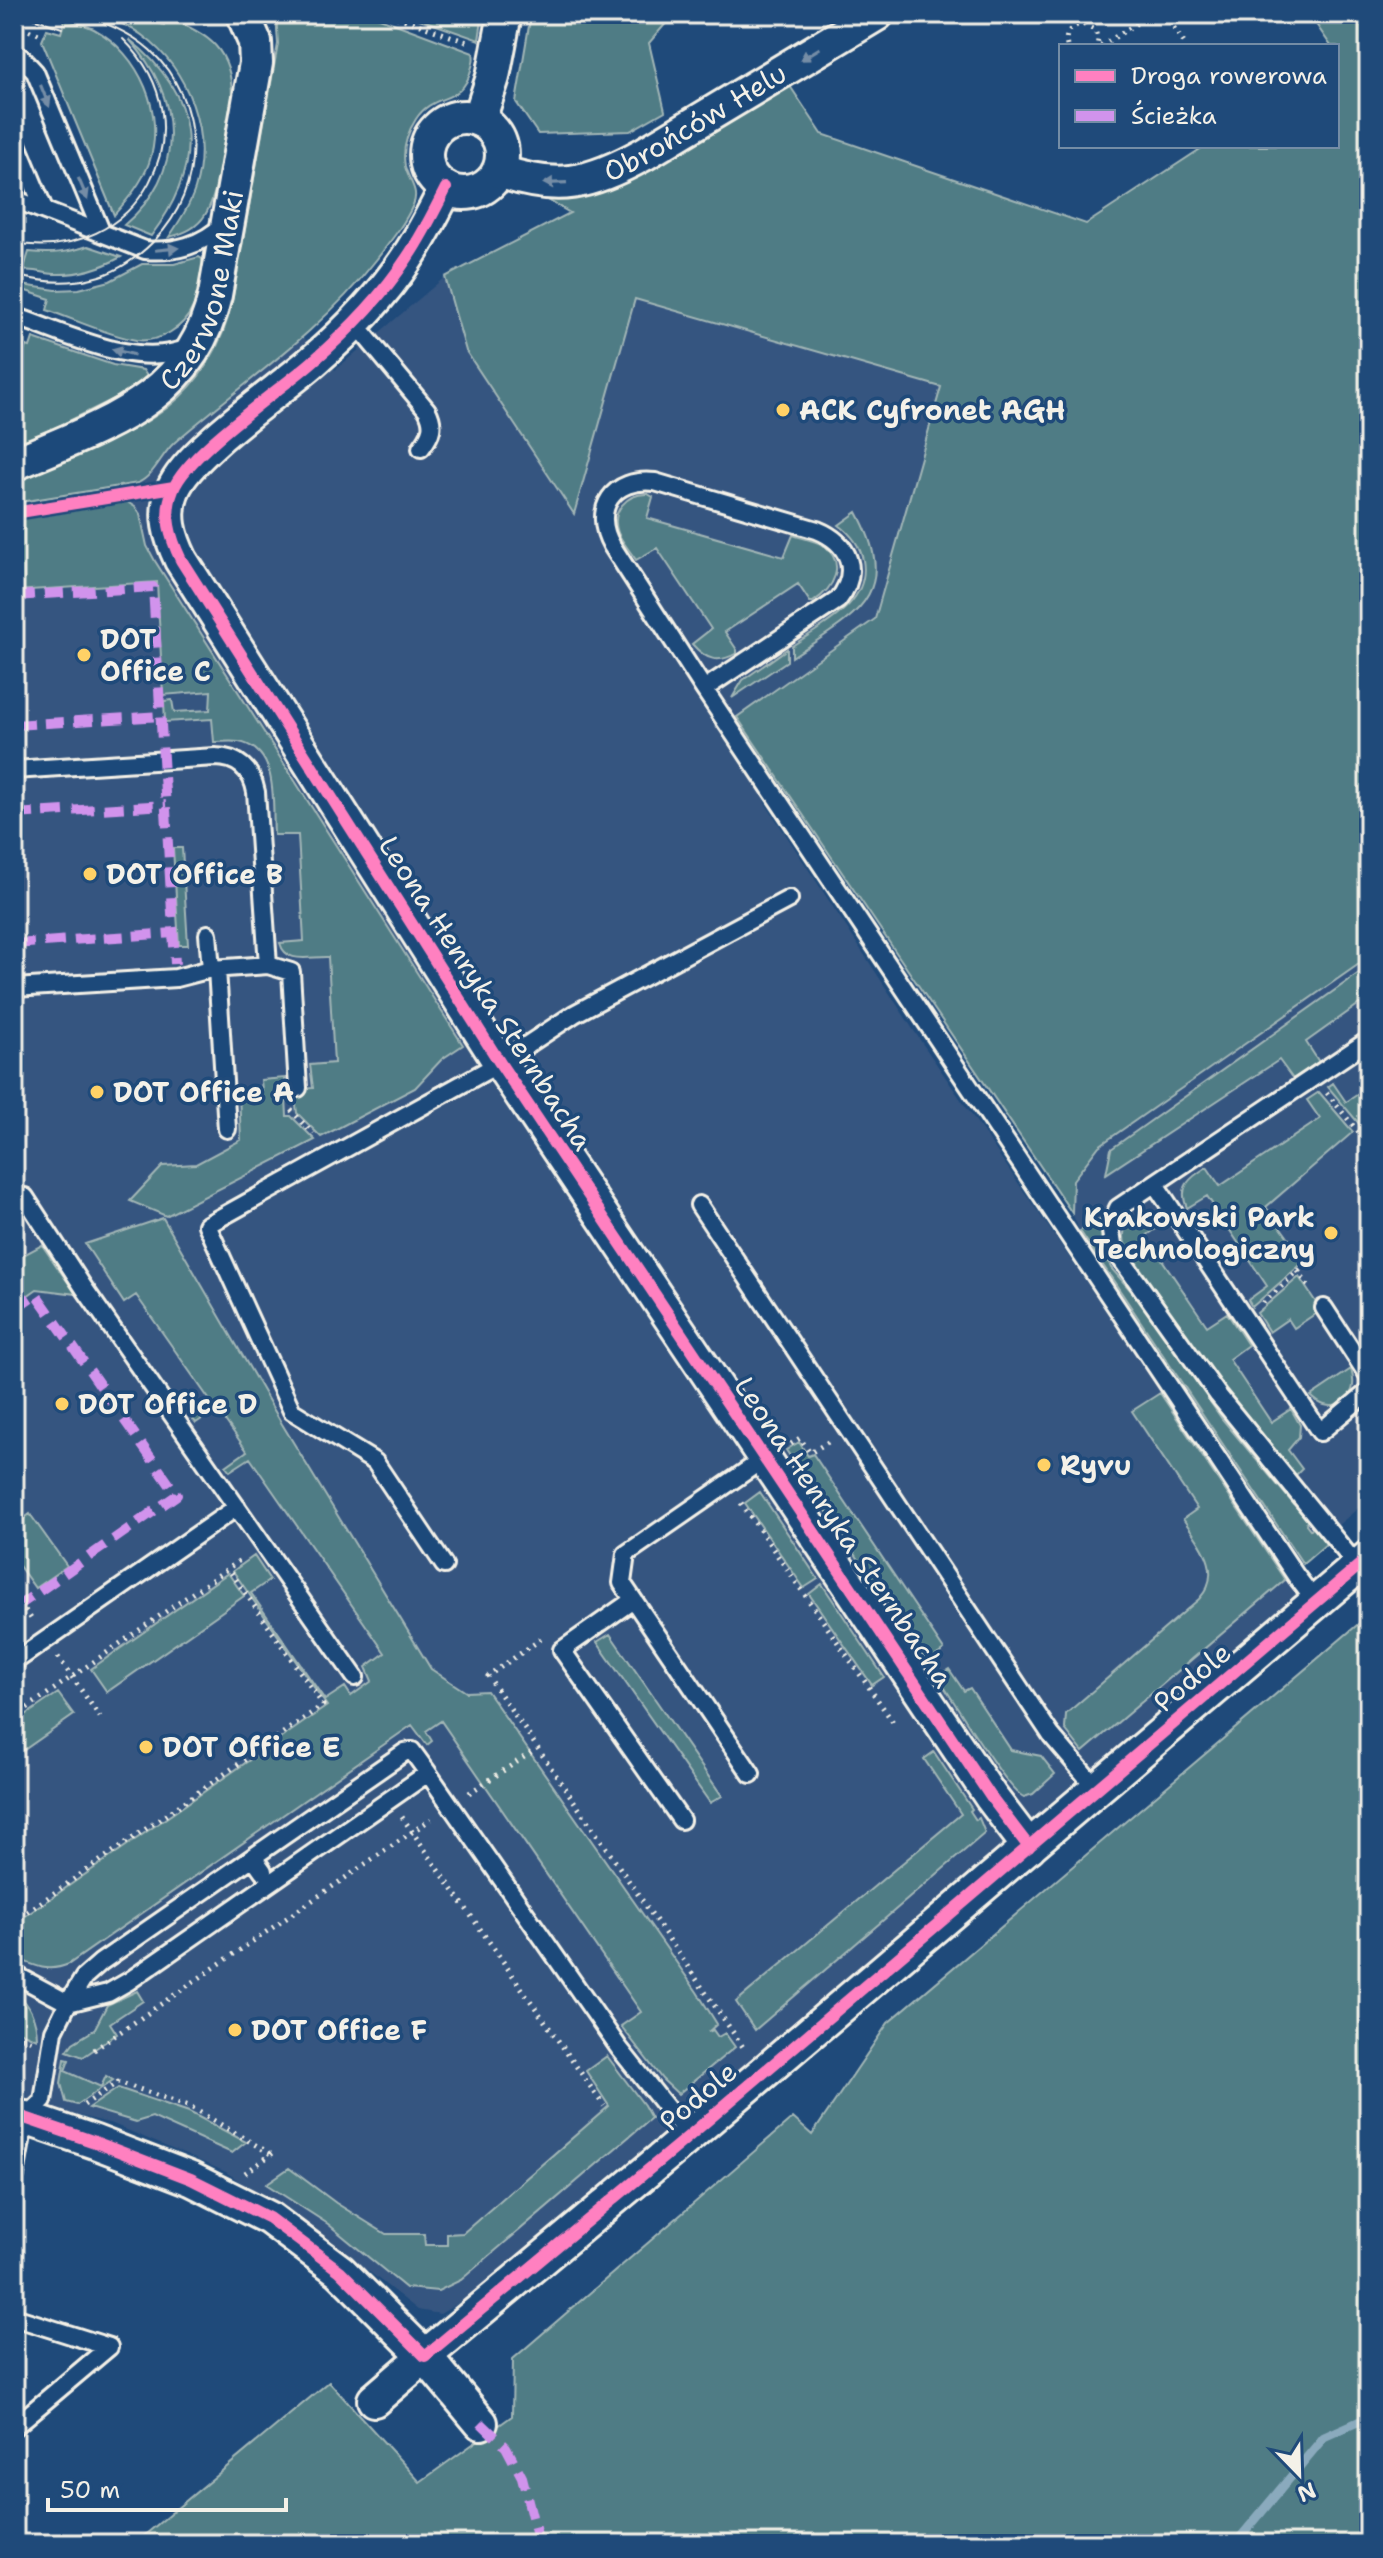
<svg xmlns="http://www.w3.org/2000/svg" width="1383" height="2558" font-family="'Shantell Sans',sans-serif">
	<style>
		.built { fill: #355580 }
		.green { fill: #507c85; stroke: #a2b6b6; stroke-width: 2 }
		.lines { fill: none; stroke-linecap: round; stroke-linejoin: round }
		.stream { stroke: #8aaabd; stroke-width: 9 }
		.lane-casing { stroke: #f4f1e8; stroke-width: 22 }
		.street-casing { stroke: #f4f1e8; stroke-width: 38 }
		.path { stroke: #f4f1e8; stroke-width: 5; stroke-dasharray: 2 6; stroke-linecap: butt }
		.lane { stroke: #1f4a7a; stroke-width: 16 }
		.street { stroke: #1f4a7a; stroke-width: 32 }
		.tram { stroke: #f4f1e8; stroke-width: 2 }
		.quiet { stroke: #d193ec; stroke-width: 10; stroke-dasharray: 20 10; stroke-linecap: butt }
		.cycleway-casing { stroke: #1f4a7a; stroke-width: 17 }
		.cycleway { stroke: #ff80c0; stroke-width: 12 }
		.oneway { fill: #748da6 }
		.poi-dot { fill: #ffd166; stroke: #1f4a7a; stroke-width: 3 }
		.labels { text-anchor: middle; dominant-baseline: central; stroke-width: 7; stroke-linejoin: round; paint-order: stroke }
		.street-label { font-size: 28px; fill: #f4f1e8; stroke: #1f4a7a }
		.poi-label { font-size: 28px; font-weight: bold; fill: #f4f1e8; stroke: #1f4a7a; text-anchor: start }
	</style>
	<rect width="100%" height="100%" fill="#1f4a7a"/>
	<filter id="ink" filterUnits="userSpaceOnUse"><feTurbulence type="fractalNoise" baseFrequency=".0125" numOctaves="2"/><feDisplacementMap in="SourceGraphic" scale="16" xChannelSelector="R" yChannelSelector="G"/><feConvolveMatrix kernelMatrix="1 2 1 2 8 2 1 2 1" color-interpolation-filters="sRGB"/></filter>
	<g filter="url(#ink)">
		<path class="built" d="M445,277l21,74 108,162 60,-214 308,88 -67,232 -137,99 27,85 157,240 382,556 -818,688 -46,27 -22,-4 -51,-40 -141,-98 -113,-48 -99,-24v-1612l173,-71 47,-34 70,-45 31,32z
			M1369,957v542l-57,48 -171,-229 -51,-62 -18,-43 1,-33 26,-33z"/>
		<path class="green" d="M99,14h33l32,11 3,-7c42,15 65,32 65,79 -5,30 -12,95 -27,118 -8,13 -22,19 -36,22 10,-15 20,-30 26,-48 17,-55 -6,-119 -52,-153 -13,-10 -29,-16 -44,-22z
			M276,14h93l104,39c2,7 0,10 -2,17 -9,36 -37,21 -55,49 -9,14 -14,30 -11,47 3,14 15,24 8,39 -9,20 -24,38 -37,55 -58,75 -132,122 -202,183 -13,12 -20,33 -36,40l-124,20v-23c98,-43 191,-58 218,-178l46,-258z
			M405,14h78l-4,26z
			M531,14h143l-25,29 16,68 -35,20 -92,3 -22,-32z
			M1309,14h60v943l-270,189 -26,34 -1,33 -335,-496 138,-98 66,-232 -306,-88 -61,215 -108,-163 -21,-74 125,-64 -24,-14 35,-4 207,-112 34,51 264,90 119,-78h132v-87l2,-1 -2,-12h-6z
			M65,19c10,3 21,6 29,10 46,25 72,85 55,134 -7,20 -22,37 -35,52l-72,-174 5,-12 14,4z
			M129,39c72,57 76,126 22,197l-27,-11c63,-54 58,-127 5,-186z
			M88,246l33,11c-20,11 -44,18 -67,17 -11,-1 -22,-5 -31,-3l6,-19c22,2 38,1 59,-6z
			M199,257l3,2 1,6c-3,13 -4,30 -10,42 -9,21 -34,36 -57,33 -26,-4 -63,-21 -89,-30l3,-11 -30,-10 2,-4 34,5 23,-1 31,-8 32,-17h32z
			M33,338l80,27 30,5 4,6 -9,9 -16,10 -108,53v-21l10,-33 -10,-4v-12l12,-32 4,1z
			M648,494l5,3 -6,21 137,39 9,-22c9,3 21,5 30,10 25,19 10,44 -10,57h-3l-12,-18 -73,48 12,18v3c-19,11 -31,7 -45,-9l19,-15 -54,-81 -21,12c-6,-9 -14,-18 -18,-27 -8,-22 9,-40 30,-39z
			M127,502l8,5 5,7 7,32 8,15 308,484 -21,14 -27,29 -94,49 -24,-24 -3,-24 19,-1 -3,-23 24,-2 -6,-106c-18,-1 -42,8 -48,-14l24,-2 -6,-106h-24c-2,-30 6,-85 -35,-93 -8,-1 -17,0 -25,0l-2,-23 -47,3 -1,-21 8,-1 2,12 36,-2 1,-19 -48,4 -6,-113 -143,9v-71z
			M857,512c45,84 -2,103 -65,145v-11c30,-21 79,-42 71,-86 -3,-15 -12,-26 -24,-35z
			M787,649v12l-55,37 11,-18z
			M173,848h9l6,97h-9z
			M1369,966v31l-63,45 13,20 -26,17 -14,-19 -173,114 5,-25z
			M285,1078l2,38h4l24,24 -149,76 -36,-15 33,-35 33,-2 45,-24 -2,-47 23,-2 -1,-11z
			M1333,1083l13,19 23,-15v32l-8,7 -33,-39z
			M1319,1092l34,40 -87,75 39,54 -53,46 -4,-7 19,-14 -60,-90 -20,12c-9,-21 2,-30 20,-41l13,19 100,-67 -13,-19z
			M1145,1211l12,3 9,8 -20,14 61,90 20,-13 21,32 -19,14 42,63 20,-13 9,16 -1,12 -11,13 14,19 -6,6 -62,-75 -3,1 -105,-154c-6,-19 1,-30 19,-36z
			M163,1218l119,206 149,245 35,23 21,-1 210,301 20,32 -9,8 5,-2 5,7 7,-4 10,14 -57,47 -16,-15 -41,-53 20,-14 -200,-291 -15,10 6,10 -5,4 -15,-20 -343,239c-21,9 -35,2 -55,-7v-33l313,-218 -94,-135 21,-15 16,24 -19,13 74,107 20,-13 6,9 21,-15 -6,-14 19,-14 -135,-195 -20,13 -4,-5 21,-15 -30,-42 -21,14 -5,-6 20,-15 -75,-107 -12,8 -39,-59z
			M1103,1218l-2,24 10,26 29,33 82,118 85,101 -1,4 4,5 4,-1 12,16 -23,20 -223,-333z
			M42,1245l34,49 -39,-5 -23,16v-45z
			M1299,1277l22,33 -27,18 -6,-9 -19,13 -12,-19z
			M1351,1369c5,17 2,25 -11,36 -12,3 -20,0 -29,-9z
			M1160,1393l125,187 -202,172 -18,-23 1,-15 133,-115c26,-28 1,-55 -16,-80l14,-10 -65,-98z
			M799,1442l9,14 5,-2 131,196 -17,12 -141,-212z
			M760,1492l58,87 -14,9 -59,-85z
			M30,1514l37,52 -32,22 -21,-29v-33z
			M228,1573l16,23 -137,96 -16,-23z
			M822,1584l62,93 -12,8 -63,-91z
			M1369,1615v929h-1235l195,-162 91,100 92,-66 1,-57 280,-241 19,17 76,-112z
			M610,1634l112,162 -12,7 -113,-161z
			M949,1669l15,22 6,-3 41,62 30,6 14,18 -22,20 -9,3c-16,-5 -73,-101 -87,-121z
			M58,1693l16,22 -60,42v-34z
			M934,1752l38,57 -2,2 6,9 3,-2 6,15 -230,197 -19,-28 225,-188 -37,-55z
			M14,1990c15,13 23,29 23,49l-23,-10z
			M137,1991l6,10 -33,22 7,11 -34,23 -16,-6 6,-8 21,-13 13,-25z
			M607,2056l37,49 7,13 -190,162 -23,11 -32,-3 -78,-64 -62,-40 23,-16 47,35 50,31h38l1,11h22v-11l16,-1 146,-127 -23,-35z
			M65,2059l4,1 -4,11 36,16 5,-11 7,4 -36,25 -11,-3 -5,-19z
			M118,2088l71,24 57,30 -14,11 -80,-36 -16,5 -47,-14z"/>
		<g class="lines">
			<path class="stream" d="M1235,2544l89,-107 45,-20"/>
			<g class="lane-casing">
				<path id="lane" d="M14,54l8,4 13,14 66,159
					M14,137l30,72
					M14,199l131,51c29,3 58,-5 79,-26
					M14,316c52,17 122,55 176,31
					M353,321l74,89c8,15 5,24 -6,38
					M704,689l134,-89c23,-29 11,-57 -21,-70l-162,-48c-42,-5 -64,27 -43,64l92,143 12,18 580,869 20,26
					M14,770l201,-13c23,0 37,13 41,35l12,173
					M208,934l3,35
					M217,969l10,160
					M14,988l162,-10 35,-9 57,-4 23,7 7,116
					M1155,1184l165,248 49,-41
					M25,1197l59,91 271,389
					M699,1205l352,530 46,54
					M1324,1308l45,69
					M444,1565l-69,-103 -83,-51 -85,-186 293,-162 74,-49 215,-115
					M1358,1567l-140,-172 -104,-146 -4,-23 8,-18 251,-168
					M633,1600l-71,50 119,170
					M14,1662l223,-155
					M751,1774l-129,-191 4,-29 139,-96
					M253,1857l10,14
					M14,1974l54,29 -14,28 -11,70 -18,17 -10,57
					M68,2003l40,-10 21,-12 299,-208 191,275 70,88
					M68,2003l16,-26 17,-15 304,-210 7,-1 16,22
					M14,2317l95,30 -95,80"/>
			</g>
			<g class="street-casing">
				<g id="street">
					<circle cx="464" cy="155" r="38"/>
					<path d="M479,120l14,-43 12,-63"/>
					<path id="s1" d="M499,171c58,21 91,13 145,-17l233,-140"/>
					<path d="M446,188c-12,24 -24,48 -39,70 -25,38 -60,74 -95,104 -33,29 -124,90 -139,128 -10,25 -3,47 8,70l319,503 491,734 38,50"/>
					<path id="s2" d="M14,464c88,-38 178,-64 201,-169l41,-232 -1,-21 -12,-28"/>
					<path d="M14,2117l11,1 70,24 96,37 78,39 71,53 85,85 264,-220 680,-579"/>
					<path d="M374,2400l51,-44 56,67"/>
				</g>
			</g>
			<path class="path" d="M145,14l19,6
				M389,14l78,28
				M1165,14l21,32
				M14,25l25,9
				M1067,46c-3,-12 3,-20 15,-22l13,6 3,10 -1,6
				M1101,46l50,-32
				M14,243l1,-18
				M14,365l8,-22
				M1327,1093l32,40
				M291,1110l22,24
				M1298,1271l13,19
				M1263,1303l50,-45
				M791,1444l9,-6 10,15 18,-11
				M741,1503l152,219
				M14,1609l7,-5 13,19
				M541,1639l-53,37 255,371
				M58,1657l42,60
				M14,1717l229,-159
				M469,1793l63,-41
				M402,1817l202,289
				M14,1921l309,-216 -95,-137
				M14,2034l18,7
				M94,2050l337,-231
				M84,2105l34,-23 71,24 82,48
				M245,2173l31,-22"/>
			<use href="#lane" class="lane"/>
			<use href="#street" class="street"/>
			<path class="tram" d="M21,14l41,14
				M14,243c124,22 200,-115 109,-204
				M14,275c26,7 51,10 78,3 24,-5 45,-20 62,-37 53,-53 51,-140 -4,-191 -20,-18 -45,-27 -70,-36"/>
			<path class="quiet" d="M14,596l139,-9 22,377
				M14,725l147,-9
				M14,814l152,-9
				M14,944l159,-11
				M14,1309l22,-15 141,201 -156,109
				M481,2423l25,24 16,30 17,67"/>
			<g class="cycleway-casing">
				<path id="cycleway" d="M446,188c-12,24 -24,48 -39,70 -25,38 -60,74 -95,104 -33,29 -124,90 -139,128 -10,25 -3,47 8,70l319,503 491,734 38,50
					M14,513l160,-26
					M14,2117l11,1 70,24 96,37 78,39 71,53 85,85 264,-220 680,-579"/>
			</g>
			<use href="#cycleway" class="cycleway"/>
		</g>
		<defs><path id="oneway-solid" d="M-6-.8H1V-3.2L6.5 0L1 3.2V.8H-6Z" transform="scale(2)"/></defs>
		<g class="oneway">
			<use href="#oneway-solid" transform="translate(810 54) rotate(149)"/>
			<use href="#oneway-solid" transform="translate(45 96) rotate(68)"/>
			<use href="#oneway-solid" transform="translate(555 183) rotate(178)"/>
			<use href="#oneway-solid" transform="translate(83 189) rotate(67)"/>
			<use href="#oneway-solid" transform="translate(167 249) rotate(-6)"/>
			<use href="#oneway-solid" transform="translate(123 352) rotate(-166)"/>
		</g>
	</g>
	<g class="poi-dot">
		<circle cx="783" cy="410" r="8"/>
		<circle cx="84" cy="655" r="8"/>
		<circle cx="90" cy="874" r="8"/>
		<circle cx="97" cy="1092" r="8"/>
		<circle cx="1331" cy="1233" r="8"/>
		<circle cx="62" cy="1404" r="8"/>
		<circle cx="1044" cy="1465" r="8"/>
		<circle cx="146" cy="1747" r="8"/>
		<circle cx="235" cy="2030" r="8"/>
	</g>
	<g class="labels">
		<g class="street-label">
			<text stroke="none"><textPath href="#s1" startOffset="212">Obrońców Helu</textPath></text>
			<text stroke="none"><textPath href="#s2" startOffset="276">Czerwone Maki</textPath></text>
			<text transform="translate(486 993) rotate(57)">Leona Henryka Sternbacha</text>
			<text transform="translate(844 1532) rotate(56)">Leona Henryka Sternbacha</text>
			<text transform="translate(1192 1677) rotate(-40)">Podole</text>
			<text transform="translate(698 2096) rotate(-40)">Podole</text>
		</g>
		<g class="poi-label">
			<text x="799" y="410">ACK Cyfronet AGH</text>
			<text x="100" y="639">DOT<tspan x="100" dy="32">Office C</tspan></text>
			<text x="106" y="874">DOT Office B</text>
			<text x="113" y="1092">DOT Office A</text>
			<text x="1315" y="1217" text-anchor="end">Krakowski Park<tspan x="1315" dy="32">Technologiczny</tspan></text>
			<text x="78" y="1404">DOT Office D</text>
			<text x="1060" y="1465">Ryvu</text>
			<text x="162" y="1747">DOT Office E</text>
			<text x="251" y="2030">DOT Office F</text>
		</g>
	</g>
	<rect width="1383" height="2558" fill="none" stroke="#1f4a7a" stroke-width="48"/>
	<rect x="24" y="24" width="1335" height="2510" fill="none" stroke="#f4f1e8" stroke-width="3" filter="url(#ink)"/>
	<rect x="1059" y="44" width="280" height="104" fill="#1f4a7a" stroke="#748da6" stroke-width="2"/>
	<rect x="1075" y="70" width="40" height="12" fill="#ff80c0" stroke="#748da6" stroke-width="2"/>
	<text x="1131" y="84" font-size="24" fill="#f4f1e8">Droga rowerowa</text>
	<rect x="1075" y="110" width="40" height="12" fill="#d193ec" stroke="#748da6" stroke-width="2"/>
	<text x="1131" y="124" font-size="24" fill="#f4f1e8">Ścieżka</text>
	<g transform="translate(1299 2474) rotate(157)" stroke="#1f4a7a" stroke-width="6" paint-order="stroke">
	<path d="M0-6L14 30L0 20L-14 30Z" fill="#f4f1e8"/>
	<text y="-12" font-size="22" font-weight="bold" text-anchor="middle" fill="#f4f1e8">N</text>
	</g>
	<path d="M48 2498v12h238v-12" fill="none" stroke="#f4f1e8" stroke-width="4"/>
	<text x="60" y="2498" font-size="24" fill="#f4f1e8" stroke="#1f4a7a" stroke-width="6" paint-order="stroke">50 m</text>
</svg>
